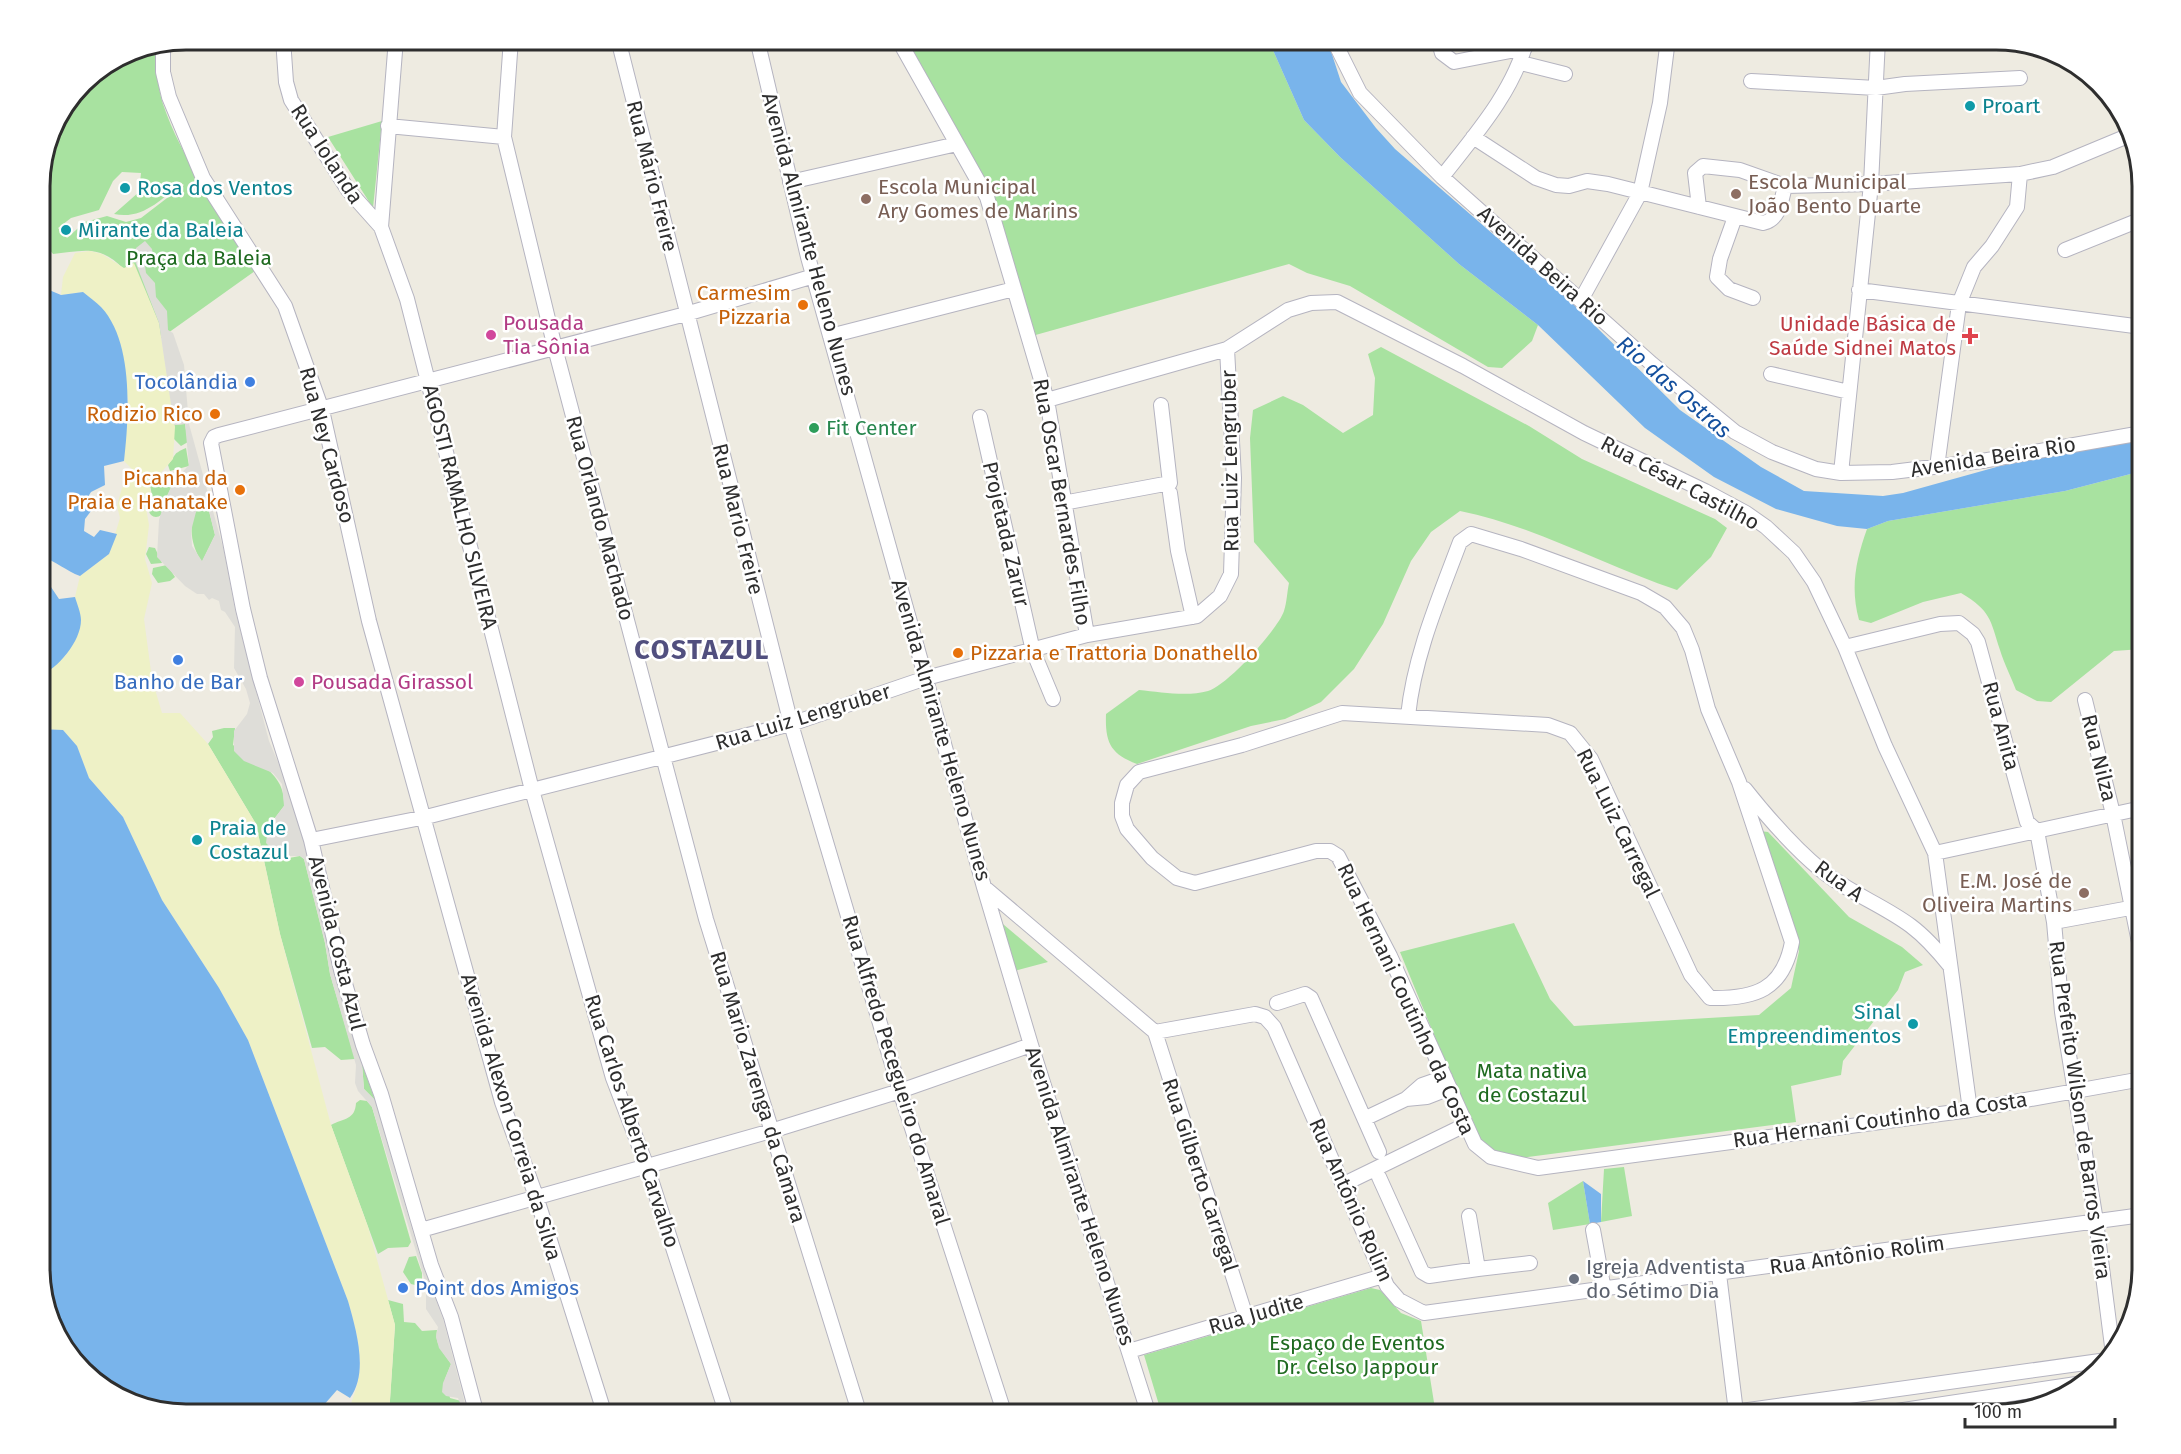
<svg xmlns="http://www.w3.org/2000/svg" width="2181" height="1454" font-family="'Fira Sans',sans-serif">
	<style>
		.green { fill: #a8e2a0; fill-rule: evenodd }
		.sand { fill: #eef1c6 }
		.plaza { fill: #deddd8; fill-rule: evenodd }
		.water { fill: #79b4eb }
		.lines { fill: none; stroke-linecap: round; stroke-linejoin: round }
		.minor-casing { stroke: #b5b4c0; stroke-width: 16 }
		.minor { stroke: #fff; stroke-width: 14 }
		.culture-dot { fill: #0f9aa8; stroke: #fff; stroke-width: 2 }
		.education-dot { fill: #8d6e63; stroke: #fff; stroke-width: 2 }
		.food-dot { fill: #e8710a; stroke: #fff; stroke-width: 2 }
		.hotel-dot { fill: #d1479c; stroke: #fff; stroke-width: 2 }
		.health-dot { fill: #e0444e; stroke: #fff; stroke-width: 2 }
		.shop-dot { fill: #3f7fe0; stroke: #fff; stroke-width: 2 }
		.leisure-dot { fill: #2e9e5b; stroke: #fff; stroke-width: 2 }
		.worship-dot { fill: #6b7280; stroke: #fff; stroke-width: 2 }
		.labels { text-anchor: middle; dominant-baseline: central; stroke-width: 5; stroke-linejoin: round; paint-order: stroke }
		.culture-label { font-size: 21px; fill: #0d838f; stroke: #fff; text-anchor: start }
		.street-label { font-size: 21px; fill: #2e2e2e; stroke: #fff }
		.education-label { font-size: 21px; fill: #785e54; stroke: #fff; text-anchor: start }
		.park-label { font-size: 21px; fill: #1e6a1f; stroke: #fff }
		.food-label { font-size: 21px; fill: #c56008; stroke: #fff; text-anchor: end }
		.hotel-label { font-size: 21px; fill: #b23c85; stroke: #fff; text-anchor: start }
		.health-label { font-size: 21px; fill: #be3a42; stroke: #fff; text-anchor: end }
		.shop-label { font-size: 21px; fill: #366cbe; stroke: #fff; text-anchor: end }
		.leisure-label { font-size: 21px; fill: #27864d; stroke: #fff; text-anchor: start }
		.worship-label { font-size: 21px; fill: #5b616d; stroke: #fff; text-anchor: start }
		.water-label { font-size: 22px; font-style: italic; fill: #134f9d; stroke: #fff }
		.district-label { font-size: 27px; font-weight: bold; letter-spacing: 1.5px; fill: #514f7e; stroke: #fff }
		.rim { fill: none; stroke: #2e2e2e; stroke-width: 3 }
	</style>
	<rect width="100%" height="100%" fill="#eeebe1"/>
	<path class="green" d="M903,39h365l36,81 36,37 119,107 79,61 -6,16 -30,27 -14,-1 -138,-81 -43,-13 -18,-9 -257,72 -41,-147z
		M156,45c0,19 1,40 7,59 20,60 62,112 96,164l-98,70c-16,-30 -31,-83 -70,-87 -12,-1 -26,2 -38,3l-14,-18 12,-42 -10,-23 9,-42 32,-47 47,-32zM122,172l19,1 -2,19 -25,22c28,6 47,-14 67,-31l3,2 -43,33 -15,4 -19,-6 -22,6 -18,16 -9,-10 13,-10 28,-8 14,-29z
		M382,121l-9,87 -45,-71z
		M1381,347l148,79 53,33 133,60 12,9 -16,29 -34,33c-73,-24 -142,-64 -217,-79l-29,21 -20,29 -28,63 -29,45 -33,33 -36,17 -34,7 -114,38c-27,-10 -32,-22 -31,-50l33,-24c22,2 48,7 69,1 19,-5 70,-62 76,-80 3,-9 3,-19 5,-28l-35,-41 -4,-104 3,-28 30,-14 20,9 40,28 30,-18 2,-37 -7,-24z
		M185,424l3,18 -7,4 -7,-7v-14z
		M186,448l3,18 -19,5 -2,-6c9,-11 4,-11 18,-17z
		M2142,471v178l-28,2 -63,51 -14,-1 -21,-11c-5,-13 -12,-27 -16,-40 -10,-31 -9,-39 -39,-57l-38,9 -52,21 -12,-3c-9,-33 -3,-60 8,-91l21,-8 177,-30z
		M164,474l10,7 -10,22 -11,-2 -3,-16z
		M206,499l9,36 -13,27c-13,-19 -16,-47 4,-63z
		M149 510a7 7 0 1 1 14 0a7 7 0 1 1-14 0Z
		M149,547l6,1 7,15 -11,1 -5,-10z
		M167,565l8,12 -5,4 -12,2 -6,-9 1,-6z
		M224,728h11l-2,17c24,17 53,29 51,61l-16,21 21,31 11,-2 4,3 21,84 5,31 25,85 -14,1 -16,-13 -13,1 -32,-114 -24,-110 -48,-80 5,-7 -1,-6z
		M1760,831l8,1 81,85 53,30 21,18 -18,7 -7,18 -55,71 -2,14 -50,11 5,36 -275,36c-25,-6 -38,-9 -50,-33l-71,-173 114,-29 36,76 24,27 185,-11 32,-27 8,-37z
		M997,919l51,43 -34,9z
		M362,1064l13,36 -11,-11z
		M360,1100l7,1 5,6 39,135 -3,5 -20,1 -10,6 -47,-129c13,-7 24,-5 25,-22z
		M1624,1167l8,49 -31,6 3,-53z
		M1583,1181l7,43 -37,6 -5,-27z
		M416,1256l6,17v11l-3,2 -8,-2 -8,-12 6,-15z
		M1371,1288l9,2 21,23 20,8 15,94h-274l-18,-60z
		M388,1300l15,4 1,18 11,1 7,8 15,-1c-3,14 7,23 14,34l-6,15 5,19 11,3 4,14h-76l6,-90z"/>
	<path class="sand" d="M90,251l12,3 22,14 10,-5 25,60 16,104 -2,32 -23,26 1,18 -5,5 3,17 -4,34 7,24 -8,36 8,60 10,34h18l28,31 48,80 24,110 51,191 37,102 27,98 -6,90h-40c1,-12 4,-16 7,-26 9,-30 0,-60 -8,-88l-100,-261 -29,-52 -57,-88 -39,-83 -34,-39 -12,-32 -14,-16 -24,-1v-53l7,-3 20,-18 9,-15 6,-19 -6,-24 5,-21 29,-22 11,-36 -3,-12 5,-18 13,-16 -11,-11 4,-62 -26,-91 -19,-16 -22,3 2,-18 12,-24z"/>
	<path class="plaza" d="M145,241l7,8 1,6 -8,11 1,7 9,10 1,14 11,14 1,19 5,3 11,32 5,59 35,127 11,59 34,131 19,45 13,45 29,115 5,31 27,87 2,25 11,11 45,157 23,62 25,96h-3l-7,-17 -12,-2 -4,-4 1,-9 8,-19 -12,-16 -3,-11 2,-10 -12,-18v-25l-54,-177 -14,-16 -3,-8 1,-18 -26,-91 -5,-31 -21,-84 -4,-3h-21l-13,-13 2,-16 16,-21 -2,-22 -9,-11 -29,-12 -10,-10v-20l13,-17 3,-11 -4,-14 -12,-21 1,-41 -10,-15 -4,-2 -2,-9 -7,-3 -3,2 -5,-6h-7l-12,-8 -28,-29 2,-37 6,-20 9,-19 15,-16 -4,-41 -11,1 -15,-102 -26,-67 3,-8zM206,499l9,36 -13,26 -10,-15 -1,-15 5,-19z"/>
	<path class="water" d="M1268,39h59l14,43 35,46 19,21 174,151 111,110 81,57 43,24 79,5 20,-3 97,-27 133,-26h9v31l-77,20 -177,30 -21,8 -30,-3 -61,-17 -62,-32 -69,-49 -107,-103 -79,-61 -119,-107 -36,-37z
		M40,281l2,6 19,8 22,-3c6,5 13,10 18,15 33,35 28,110 23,154l-20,5 1,19 -14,7 -5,8 5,11 -6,8 -1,12 10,6 6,-7 17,4 -8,20 -29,22c-14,-5 -24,-15 -38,-19l-3,3z
		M39,569l20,30 16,-2c2,7 6,16 6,23 0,21 -23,49 -42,56z
		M39,729l24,1 14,16 12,32 34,39 39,83 57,88 29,52 100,261c8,28 21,72 2,97l-13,-8 -14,16v9h-138l-81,-25 -46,-48 -19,-64z
		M1583,1181l18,13v28l-11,2z"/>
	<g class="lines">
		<g class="minor-casing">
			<path id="minor" d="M283,39l3,43 5,18 57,90 33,37 26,72 125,491 81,288 33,86 81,251
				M511,39l-7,98 51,211 151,571 154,496
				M618,39l173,685 109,367 105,324
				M757,39l51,218 176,630 47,158 118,370
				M898,39l89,158 60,203 40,235
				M1333,39l27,54 82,84 210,187 83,68 37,20 44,17 25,4 51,-1 90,-11 160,-28
				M1438,39l4,14 12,9 71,-14
				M163,43v29l6,25 34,81 82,128 37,104 47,211 133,481 34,94 69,219
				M1521,63l44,11
				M1751,81l125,7 29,-4 115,-6
				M388,126l116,11
				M1473,137l63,41 20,7 13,1 18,-5 21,3 155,39c17,-4 18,-22 22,-37
				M1442,177c33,-42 72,-86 85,-138
				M790,182l167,-38
				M1699,207l-4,-34 8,-7 37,4 45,16 86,-2 149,-10 33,-7 77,-32
				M1735,217l-15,42 -3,18 12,12 24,9
				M381,227l15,-188
				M2065,250l77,-31
				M1859,290l283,37
				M1581,300l59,-107 20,-90 8,-64
				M830,336l184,-47
				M1771,374l78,18
				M1047,400l180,-51 61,-39 23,-7 26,-1 126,64 121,67 121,58 41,22 20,14 28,26 20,29 31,65 40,99 50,107 35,257
				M980,417l53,234 20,48
				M1937,467l22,-163 15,-37 18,-21 25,-39 3,-33
				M1841,473l30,-289 7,-145
				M1170,493l8,58 15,66
				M1063,503l107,-20 -9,-78
				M1845,647l95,-23 19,-1 14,11 5,8 49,180 10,9 17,91 8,90 34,209 17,133
				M2085,700l28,114 29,143
				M1408,716c6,-60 31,-118 52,-174l11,-8 50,15 120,44 24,14 18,21 9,22 16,59 31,73 53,160c-9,48 -37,57 -82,56l-19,-23 -100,-216 -21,-26 -22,-8 -206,-12 -100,32 -103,27 -12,13 -5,18v13l5,13 25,29 25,20 18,5 121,-32h14l8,5 52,100 85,188 16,13 47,11 432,-58 172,-31
				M1745,789c23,29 47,57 76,81 28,23 62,35 90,56 16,12 27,25 39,40
				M311,840l115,-23 365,-93 135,-46 161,-43 110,-19 23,-20 11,-22 3,-96 -7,-129
				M1935,853l207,-45
				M984,887l171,145 100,-18 10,3 9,10 113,259 12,14 25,13 718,-98
				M2054,922l76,-14
				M1277,1003l28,-9 6,4 68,154
				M1155,1032l91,285
				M1406,1099l21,-2 23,-9
				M1366,1118l40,-19 16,-14 23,-8
				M1379,1177l43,95 7,4 49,-7 -9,-53
				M1344,1184l121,-59
				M421,1230l350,-99 129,-40 131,-46
				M1593,1230l11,60
				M1478,1269l52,-6
				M1719,1274l17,138
				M1129,1351l254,-75
				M477,1415l-26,-98 -20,-52 -50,-171 -18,-49 -22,-75 -30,-130 -51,-162 -17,-69 -32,-166 3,-6 5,-2 467,-121 128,-38
				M1712,1415l395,-55
				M1870,1415l213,-32"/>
		</g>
		<use href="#minor" class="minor"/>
	</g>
	<g class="culture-dot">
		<circle cx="1970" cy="106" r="6"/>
		<circle cx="125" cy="188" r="6"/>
		<circle cx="66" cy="230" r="6"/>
		<circle cx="197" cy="840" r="6"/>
		<circle cx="1913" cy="1024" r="6"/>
	</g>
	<g class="education-dot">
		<circle cx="1736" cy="194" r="6"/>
		<circle cx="866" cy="199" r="6"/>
		<circle cx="2084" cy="893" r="6"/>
	</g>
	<g class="food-dot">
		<circle cx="803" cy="305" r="6"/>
		<circle cx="215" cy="414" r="6"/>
		<circle cx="240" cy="490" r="6"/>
		<circle cx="958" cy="653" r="6"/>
	</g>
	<g class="hotel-dot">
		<circle cx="491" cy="335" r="6"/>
		<circle cx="299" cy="682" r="6"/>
	</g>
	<path class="health-dot" d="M1967 327h6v6h6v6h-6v6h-6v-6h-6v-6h6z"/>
	<g class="shop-dot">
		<circle cx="250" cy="382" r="6"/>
		<circle cx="178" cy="660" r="6"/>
		<circle cx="403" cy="1288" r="6"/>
	</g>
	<circle class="leisure-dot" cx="814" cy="428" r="6"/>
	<circle class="worship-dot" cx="1574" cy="1279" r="6"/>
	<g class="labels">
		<g class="culture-label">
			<text x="1982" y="106">Proart</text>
			<text x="137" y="188">Rosa dos Ventos</text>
			<text x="78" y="230">Mirante da Baleia</text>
			<text x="209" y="828">Praia de<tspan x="209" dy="24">Costazul</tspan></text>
			<text x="1901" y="1012" text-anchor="end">Sinal<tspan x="1901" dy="24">Empreendimentos</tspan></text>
		</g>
		<g class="street-label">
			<text transform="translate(327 154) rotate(57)">Rua Iolanda</text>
			<text transform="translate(652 176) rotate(76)">Rua Mário Freire</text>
			<text transform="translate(809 244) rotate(75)">Avenida Almirante Heleno Nunes</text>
			<text transform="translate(1543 266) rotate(42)">Avenida Beira Rio</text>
			<text transform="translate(327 445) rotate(75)">Rua Ney Cardoso</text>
			<text transform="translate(1993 457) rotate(-9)">Avenida Beira Rio</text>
			<text transform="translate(1230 461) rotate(-91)">Rua Luiz Lengruber</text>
			<text transform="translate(1680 483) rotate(28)">Rua César Castilho</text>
			<text transform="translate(1062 502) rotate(80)">Rua Oscar Bernardes Filho</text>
			<text transform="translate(460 507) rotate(76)">AGOSTI RAMALHO SILVEIRA</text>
			<text transform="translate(600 518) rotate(75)">Rua Orlando Machado</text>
			<text transform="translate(738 519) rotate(76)">Rua Mario Freire</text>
			<text transform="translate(1006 534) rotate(77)">Projetada Zarur</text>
			<text transform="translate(803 717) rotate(-17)">Rua Luiz Lengruber</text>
			<text transform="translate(2001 726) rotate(75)">Rua Anita</text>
			<text transform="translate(941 730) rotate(74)">Avenida Almirante Heleno Nunes</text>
			<text transform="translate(2099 758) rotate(76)">Rua Nilza</text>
			<text transform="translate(1618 823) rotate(64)">Rua Luiz Carregal</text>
			<text transform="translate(1839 881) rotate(36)">Rua A</text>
			<text transform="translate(337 943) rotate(76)">Avenida Costa Azul</text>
			<text transform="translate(1406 999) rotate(65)">Rua Hernani Coutinho da Costa</text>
			<text transform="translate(896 1070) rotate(73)">Rua Alfredo Pecegueiro do Amaral</text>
			<text transform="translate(758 1087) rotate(73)">Rua Mario Zarenga da Câmara</text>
			<text transform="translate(2080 1110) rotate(82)">Rua Prefeito Wilson de Barros Vieira</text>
			<text transform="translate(511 1117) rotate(73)">Avenida Alexon Correia da Silva</text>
			<text transform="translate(1880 1120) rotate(-8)">Rua Hernani Coutinho da Costa</text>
			<text transform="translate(632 1121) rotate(72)">Rua Carlos Alberto Carvalho</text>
			<text transform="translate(1200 1175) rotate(72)">Rua Gilberto Carregal</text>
			<text transform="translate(1080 1196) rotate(72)">Avenida Almirante Heleno Nunes</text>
			<text transform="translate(1351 1200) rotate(66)">Rua Antônio Rolim</text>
			<text transform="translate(1857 1255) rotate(-8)">Rua Antônio Rolim</text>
			<text transform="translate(1256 1314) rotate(-16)">Rua Judite</text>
		</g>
		<g class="education-label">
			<text x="1748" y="182">Escola Municipal<tspan x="1748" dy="24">João Bento Duarte</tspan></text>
			<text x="878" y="187">Escola Municipal<tspan x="878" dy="24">Ary Gomes de Marins</tspan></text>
			<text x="2072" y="881" text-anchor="end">E.M. José de<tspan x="2072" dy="24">Oliveira Martins</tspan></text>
		</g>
		<g class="park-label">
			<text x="199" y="258">Praça da Baleia</text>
			<text x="1532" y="1071">Mata nativa<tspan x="1532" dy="24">de Costazul</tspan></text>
			<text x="1357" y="1343">Espaço de Eventos<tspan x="1357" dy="24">Dr. Celso Jappour</tspan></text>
		</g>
		<g class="food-label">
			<text x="791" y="293">Carmesim<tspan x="791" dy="24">Pizzaria</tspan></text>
			<text x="203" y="414">Rodizio Rico</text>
			<text x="228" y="478">Picanha da<tspan x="228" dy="24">Praia e Hanatake</tspan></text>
			<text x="970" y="653" text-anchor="start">Pizzaria e Trattoria Donathello</text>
		</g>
		<g class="hotel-label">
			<text x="503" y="323">Pousada<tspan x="503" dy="24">Tia Sônia</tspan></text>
			<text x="311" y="682">Pousada Girassol</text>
		</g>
		<g class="health-label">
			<text x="1956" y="324">Unidade Básica de<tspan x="1956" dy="24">Saúde Sidnei Matos</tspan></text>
		</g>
		<g class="shop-label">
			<text x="238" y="382">Tocolândia</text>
			<text x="178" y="682" text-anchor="middle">Banho de Bar</text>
			<text x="415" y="1288" text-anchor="start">Point dos Amigos</text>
		</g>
		<g class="leisure-label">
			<text x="826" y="428">Fit Center</text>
		</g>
		<g class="worship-label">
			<text x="1586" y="1267">Igreja Adventista<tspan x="1586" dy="24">do Sétimo Dia</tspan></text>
		</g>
		<g class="water-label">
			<text transform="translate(1674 387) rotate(41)">Rio das Ostras</text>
		</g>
		<g class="district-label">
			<text x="702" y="650">COSTAZUL</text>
		</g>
	</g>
	<path d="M0 0H2181V1454H0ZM186 50H1996A136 136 0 0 1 2132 186V1268A136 136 0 0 1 1996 1404H186A136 136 0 0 1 50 1268V186A136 136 0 0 1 186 50Z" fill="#fff" fill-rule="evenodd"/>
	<path class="rim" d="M186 50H1996A136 136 0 0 1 2132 186V1268A136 136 0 0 1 1996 1404H186A136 136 0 0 1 50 1268V186A136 136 0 0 1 186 50Z"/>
	<path d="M1965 1418v9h150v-9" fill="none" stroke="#2e2e2e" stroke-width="3"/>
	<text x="1974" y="1418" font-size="18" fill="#2e2e2e" stroke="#ffffff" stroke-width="4.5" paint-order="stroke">100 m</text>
</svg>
